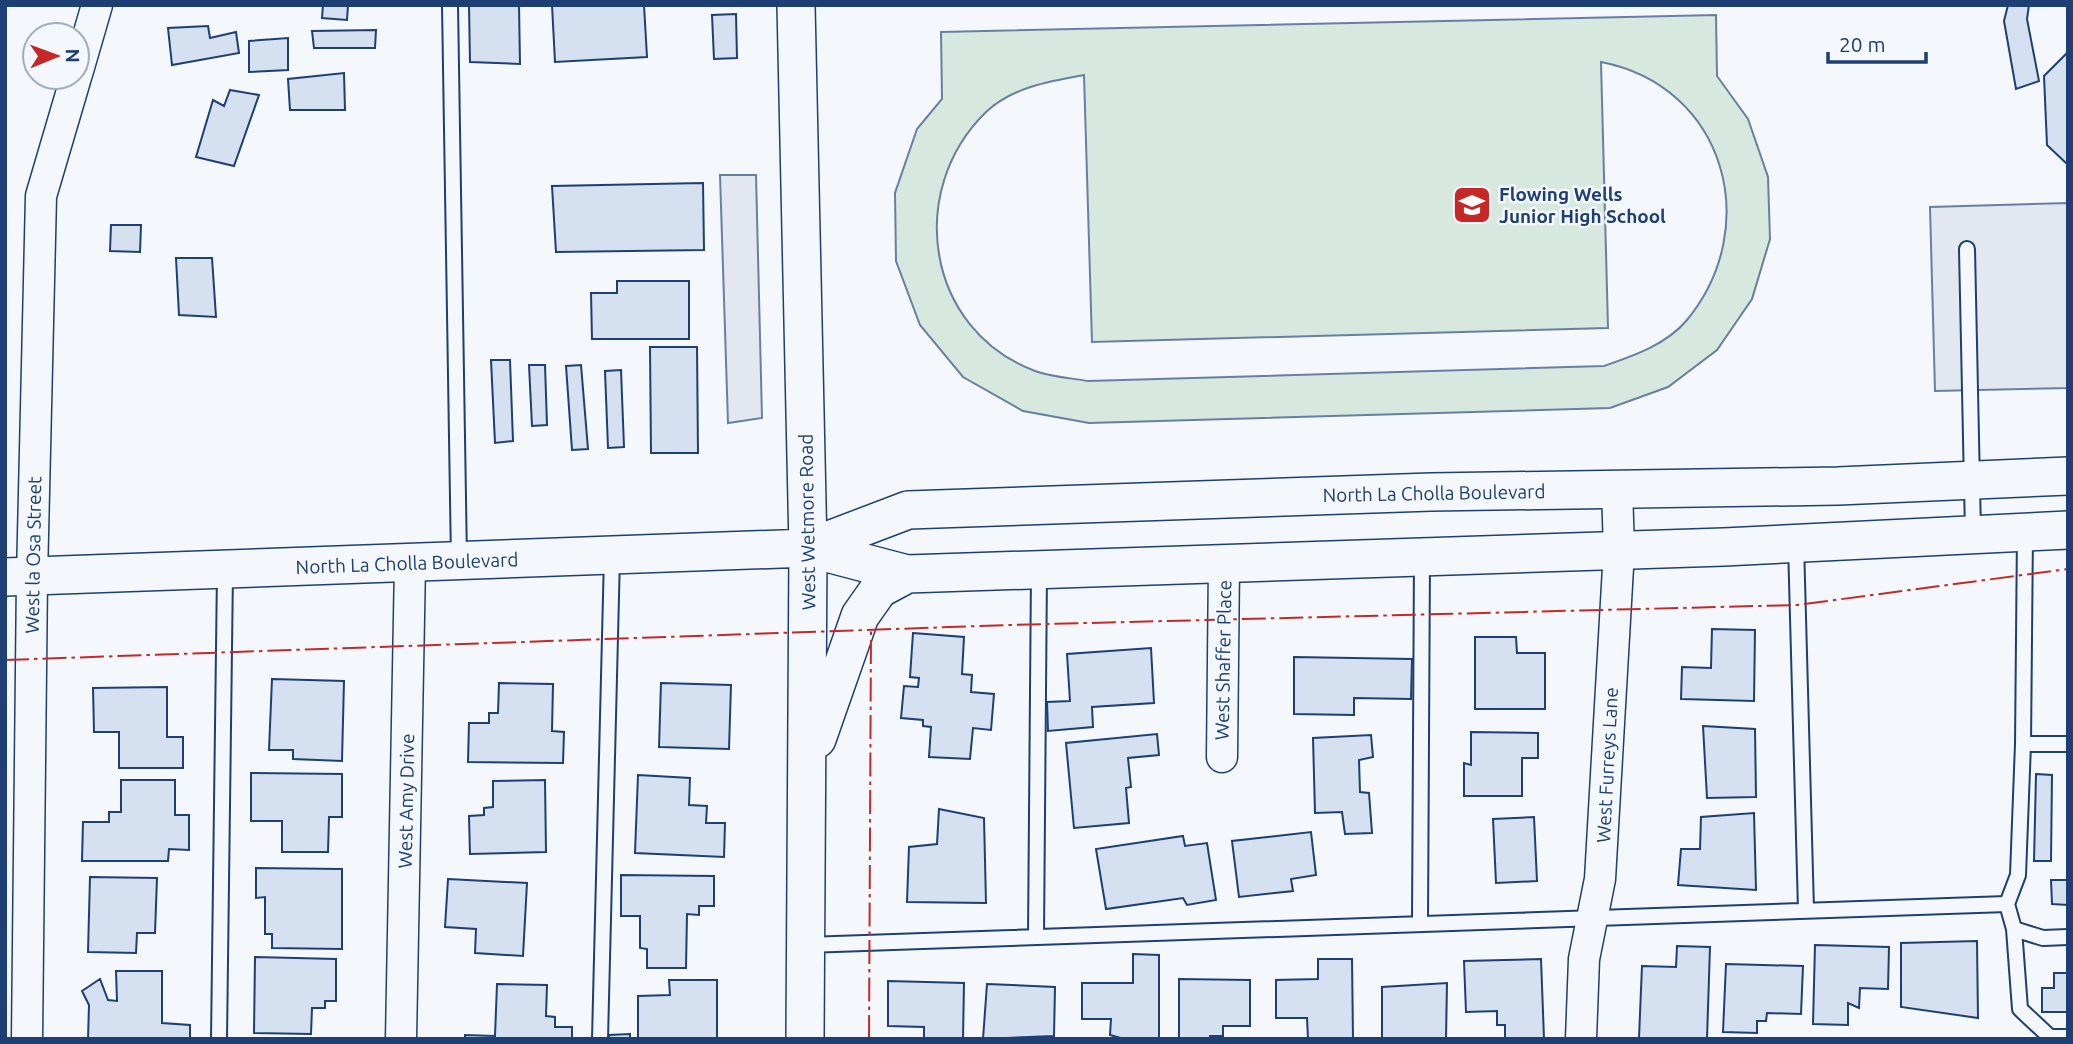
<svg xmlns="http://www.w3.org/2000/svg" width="2073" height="1044" font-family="Ubuntu,sans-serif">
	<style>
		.green { fill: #d7e8df; stroke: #687fa3; stroke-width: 2; fill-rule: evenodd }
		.parking { fill: #e3e8f0; stroke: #687fa3; stroke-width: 2 }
		.building { fill: #d5e0f0; stroke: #1d3f73; stroke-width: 2 }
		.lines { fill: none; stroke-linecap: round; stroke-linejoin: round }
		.service-casing { stroke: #1d3f73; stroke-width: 18 }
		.minor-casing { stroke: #1d3f73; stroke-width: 33 }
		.tertiary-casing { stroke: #1d3f73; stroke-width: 40 }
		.service { stroke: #f4f7fb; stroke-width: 14 }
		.minor { stroke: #f4f7fb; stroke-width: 30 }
		.tertiary { stroke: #f4f7fb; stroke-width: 37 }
		.power { stroke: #c62828; stroke-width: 2; stroke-dasharray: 24 5 3.5 5; stroke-linecap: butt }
		.labels { text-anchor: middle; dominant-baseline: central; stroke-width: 5; stroke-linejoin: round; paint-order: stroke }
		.poi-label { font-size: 19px; font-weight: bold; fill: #1d3f73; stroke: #f4f7fb; text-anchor: start }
		.street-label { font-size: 19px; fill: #1d3f73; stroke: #f4f7fb }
	</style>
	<rect width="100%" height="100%" fill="#f4f7fb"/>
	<path class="green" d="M1716,15l1,61 31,43 20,58 2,62 -18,60 -35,51 -49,37 -58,21 -521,15 -66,-12 -60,-34 -43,-52 -24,-64 -1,-68 22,-64 25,-30 -1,-67zM1601,62c124,24 163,164 86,258 -21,25 -54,36 -83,46l-516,15c-17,-3 -37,-4 -53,-10 -109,-41 -130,-180 -49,-259 27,-25 64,-31 98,-37l8,267 516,-14z"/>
	<path class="parking" d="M720,175h36l6,243 -34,5z
		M2068,203v185l-133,3 -5,-184z"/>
	<path class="building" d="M323,5h25l-1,15 -25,-2z
		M469,5h50l1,59 -50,-2z
		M552,5h92l3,52 -92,5z
		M2008,5h21l-2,14 12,62 -23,8 -12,-68z
		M736,14l1,44 -23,1 -2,-44z
		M208,26l2,12 26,-6 3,21 -67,12 -4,-37z
		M376,30l-1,18h-61l-2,-17z
		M288,38v32l-39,2v-31z
		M2068,52v113l-21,-20 -3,-69z
		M344,73l1,37h-55l-2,-31z
		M230,90l29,5 -25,71 -38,-9 17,-57 11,6z
		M703,183l1,67 -148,2 -4,-66z
		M111,225h30l-1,27 -30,-1z
		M176,258h36l4,59 -37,-2z
		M617,281h72v58h-97l-1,-46h26z
		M650,347h47l1,106h-47z
		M491,360h19l3,81 -18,2z
		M529,365h16l2,60 -15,1z
		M581,365l7,84 -16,1 -6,-84z
		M621,370l3,77 -16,1 -3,-77z
		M1712,629l43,1 -1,71 -73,-2 1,-32 29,1z
		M913,633l51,4 -2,37 10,1 -1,17 23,2 -3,36 -18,-2 -3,31 -41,-2 2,-30 -8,-1v-6l-22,-2 3,-32 14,1 1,-9 -9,-1z
		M1475,637h41l1,16h28v56h-70z
		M1151,648l3,55 -62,4 1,20 -45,4 -1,-29 23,-1 -3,-47z
		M1294,657l118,2 -1,40 -57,-1v17l-60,-1z
		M272,679l72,2 -2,80 -49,-2v-9h-24z
		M499,683l54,1 -1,47 12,1 -1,31 -95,-1 1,-39h20v-10h9z
		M661,683l70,2 -2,64 -70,-2z
		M167,687v50h16v31h-64v-36h-25l-1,-44z
		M1703,726l52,3 1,68 -49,1z
		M1471,732l67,1v25h-16v38h-58v-33l7,2z
		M1157,734l2,21 -31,3 3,29 -5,1 3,35 -55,5 -8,-85z
		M1371,735l2,22 -14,3 1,32 9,1 3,40 -27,1 -3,-22 -27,1 -2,-75z
		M251,773l91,1v43h-13l-1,35h-46v-31h-31z
		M2036,774l16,1 -1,86h-17z
		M638,775l52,3 -1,27 18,1 -1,17h19l-1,34 -89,-4z
		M121,780h54v35h14v35l-20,-1 -1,12h-86l1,-39h26v-10h12z
		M545,780l1,72 -76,2 -1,-38 15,-1v-7l9,-1v-26z
		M939,809l45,9 2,85 -79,-1 2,-55 28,-3z
		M1754,813l2,77 -78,-5 3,-36h19l1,-32z
		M1534,817l3,64 -41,2 -3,-64z
		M1311,832l5,43 -25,4 2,12 -54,6 -7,-56z
		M1183,836l2,10 22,-3 9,57 -29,5 -4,-7 -77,11 -10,-60z
		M256,868l86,1v80l-70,-1v-14h-7v-37l-9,1z
		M621,875l93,1v30h-15v9l-12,-1 -1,54h-39v-19l-7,-1v-32h-19z
		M90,877l67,1 -2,55h-18l-1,20 -48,-1z
		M448,879l79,4 -4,73 -48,-3 1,-24 -31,-2z
		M2051,880h17v25l-16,-1z
		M1977,941l1,77 -77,-11v-64z
		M1815,945l74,2 -1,42 -28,-1 -1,20 -11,-5v22l-35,-1z
		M1677,946l33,1 -3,92 -68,-1 3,-72 34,1z
		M1133,954l26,1v84h-35l-14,-4 1,-16h-29v-36h51z
		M255,957l81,2v42h-11v7h-13l-1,26 -57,-1z
		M1318,959h34l1,80h-45l-1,-21h-31v-38l42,-1z
		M1541,959l3,80h-39v-14h-8v-14l-31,1 -2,-51z
		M1726,964l77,2 -2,48 -34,-1 -1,8h-9v12l-34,-1z
		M116,971h46v52l28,2v14h-102l1,-34 -7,-14 18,-12 8,21 9,1z
		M2054,973h14v39h-26v-24h12z
		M1179,979l71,1v46h-27v10h-13v3h-31z
		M669,980h48v59h-79v-43l32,-1z
		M888,981l76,2 -1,56h-39v-12l-36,-1z
		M1447,983l-1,56h-64v-52z
		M497,984l50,1 -1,31 9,1v10h17v12h-107v-4l30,1z
		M987,984l68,3 -1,49 -71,3z
		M630,1034v5h-21v-4z"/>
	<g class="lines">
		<g class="service-casing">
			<path id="service" d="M450,5l9,555
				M1967,249l6,283
				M2025,532l-2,212h45
				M1796,544l10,366
				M2007,904l7,25 29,9 25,-1
				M1420,922l2,-364
				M2014,929l6,80 30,28h18
				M1036,936l3,-365
				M806,945l1201,-41 11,-29 5,-131
				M219,1039l6,-468
				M600,1039l12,-483"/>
		</g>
		<g class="minor-casing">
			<path id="minor" d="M77,74l20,-69
				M1222,757l2,-194
				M27,1039l5,-462 9,-381 35,-119
				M401,1039l9,-475
				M1581,1039l3,-80 16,-80 19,-329 -2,-61"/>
		</g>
		<g class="tertiary-casing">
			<path id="tertiary" d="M796,5l12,543 -3,491
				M808,548l100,-38 523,-18 407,-6 230,-10
				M5,577l803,-29 99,26 817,-27 344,-17
				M817,739l43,-123 19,-27 28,-15"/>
		</g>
		<use href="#service" class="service"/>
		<use href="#minor" class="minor"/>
		<use href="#tertiary" class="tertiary"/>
		<path class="power" d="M5,660l1004,-35 788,-20 271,-36
			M869,1039l2,-409"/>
	</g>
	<defs>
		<g id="school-square" transform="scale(2.0125)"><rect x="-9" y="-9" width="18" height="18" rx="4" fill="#c62828" stroke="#f4f7fb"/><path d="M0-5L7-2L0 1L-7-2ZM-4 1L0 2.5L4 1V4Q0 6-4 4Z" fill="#fff"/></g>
	</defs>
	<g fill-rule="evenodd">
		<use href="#school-square" x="1472" y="205"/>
	</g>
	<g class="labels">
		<g class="poi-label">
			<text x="1499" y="194">Flowing Wells<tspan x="1499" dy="22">Junior High School</tspan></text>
		</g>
		<g class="street-label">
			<text transform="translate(1434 493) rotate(-1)">North La Cholla Boulevard</text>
			<text transform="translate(807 522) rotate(-91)">West Wetmore Road</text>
			<text transform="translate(33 555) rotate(-89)">West la Osa Street</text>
			<text transform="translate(407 563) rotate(-2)">North La Cholla Boulevard</text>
			<text transform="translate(1223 660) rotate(-89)">West Shaffer Place</text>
			<text transform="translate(1607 765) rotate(-87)">West Furreys Lane</text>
			<text transform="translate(406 801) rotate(-89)">West Amy Drive</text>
		</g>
	</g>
	<rect width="2073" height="1044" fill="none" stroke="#1d3f73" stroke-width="14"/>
	<g transform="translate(56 56) rotate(89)"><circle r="33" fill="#f4f7fb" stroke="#9eadc5" stroke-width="2"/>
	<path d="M0-5L12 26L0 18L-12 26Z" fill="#c62828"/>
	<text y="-10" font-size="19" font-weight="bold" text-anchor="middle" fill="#1d3f73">N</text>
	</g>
	<path d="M1828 52v10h98v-10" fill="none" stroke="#1d3f73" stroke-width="3.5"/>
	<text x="1839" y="52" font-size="21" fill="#1d3f73" stroke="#f4f7fb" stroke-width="5" paint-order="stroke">20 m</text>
</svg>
